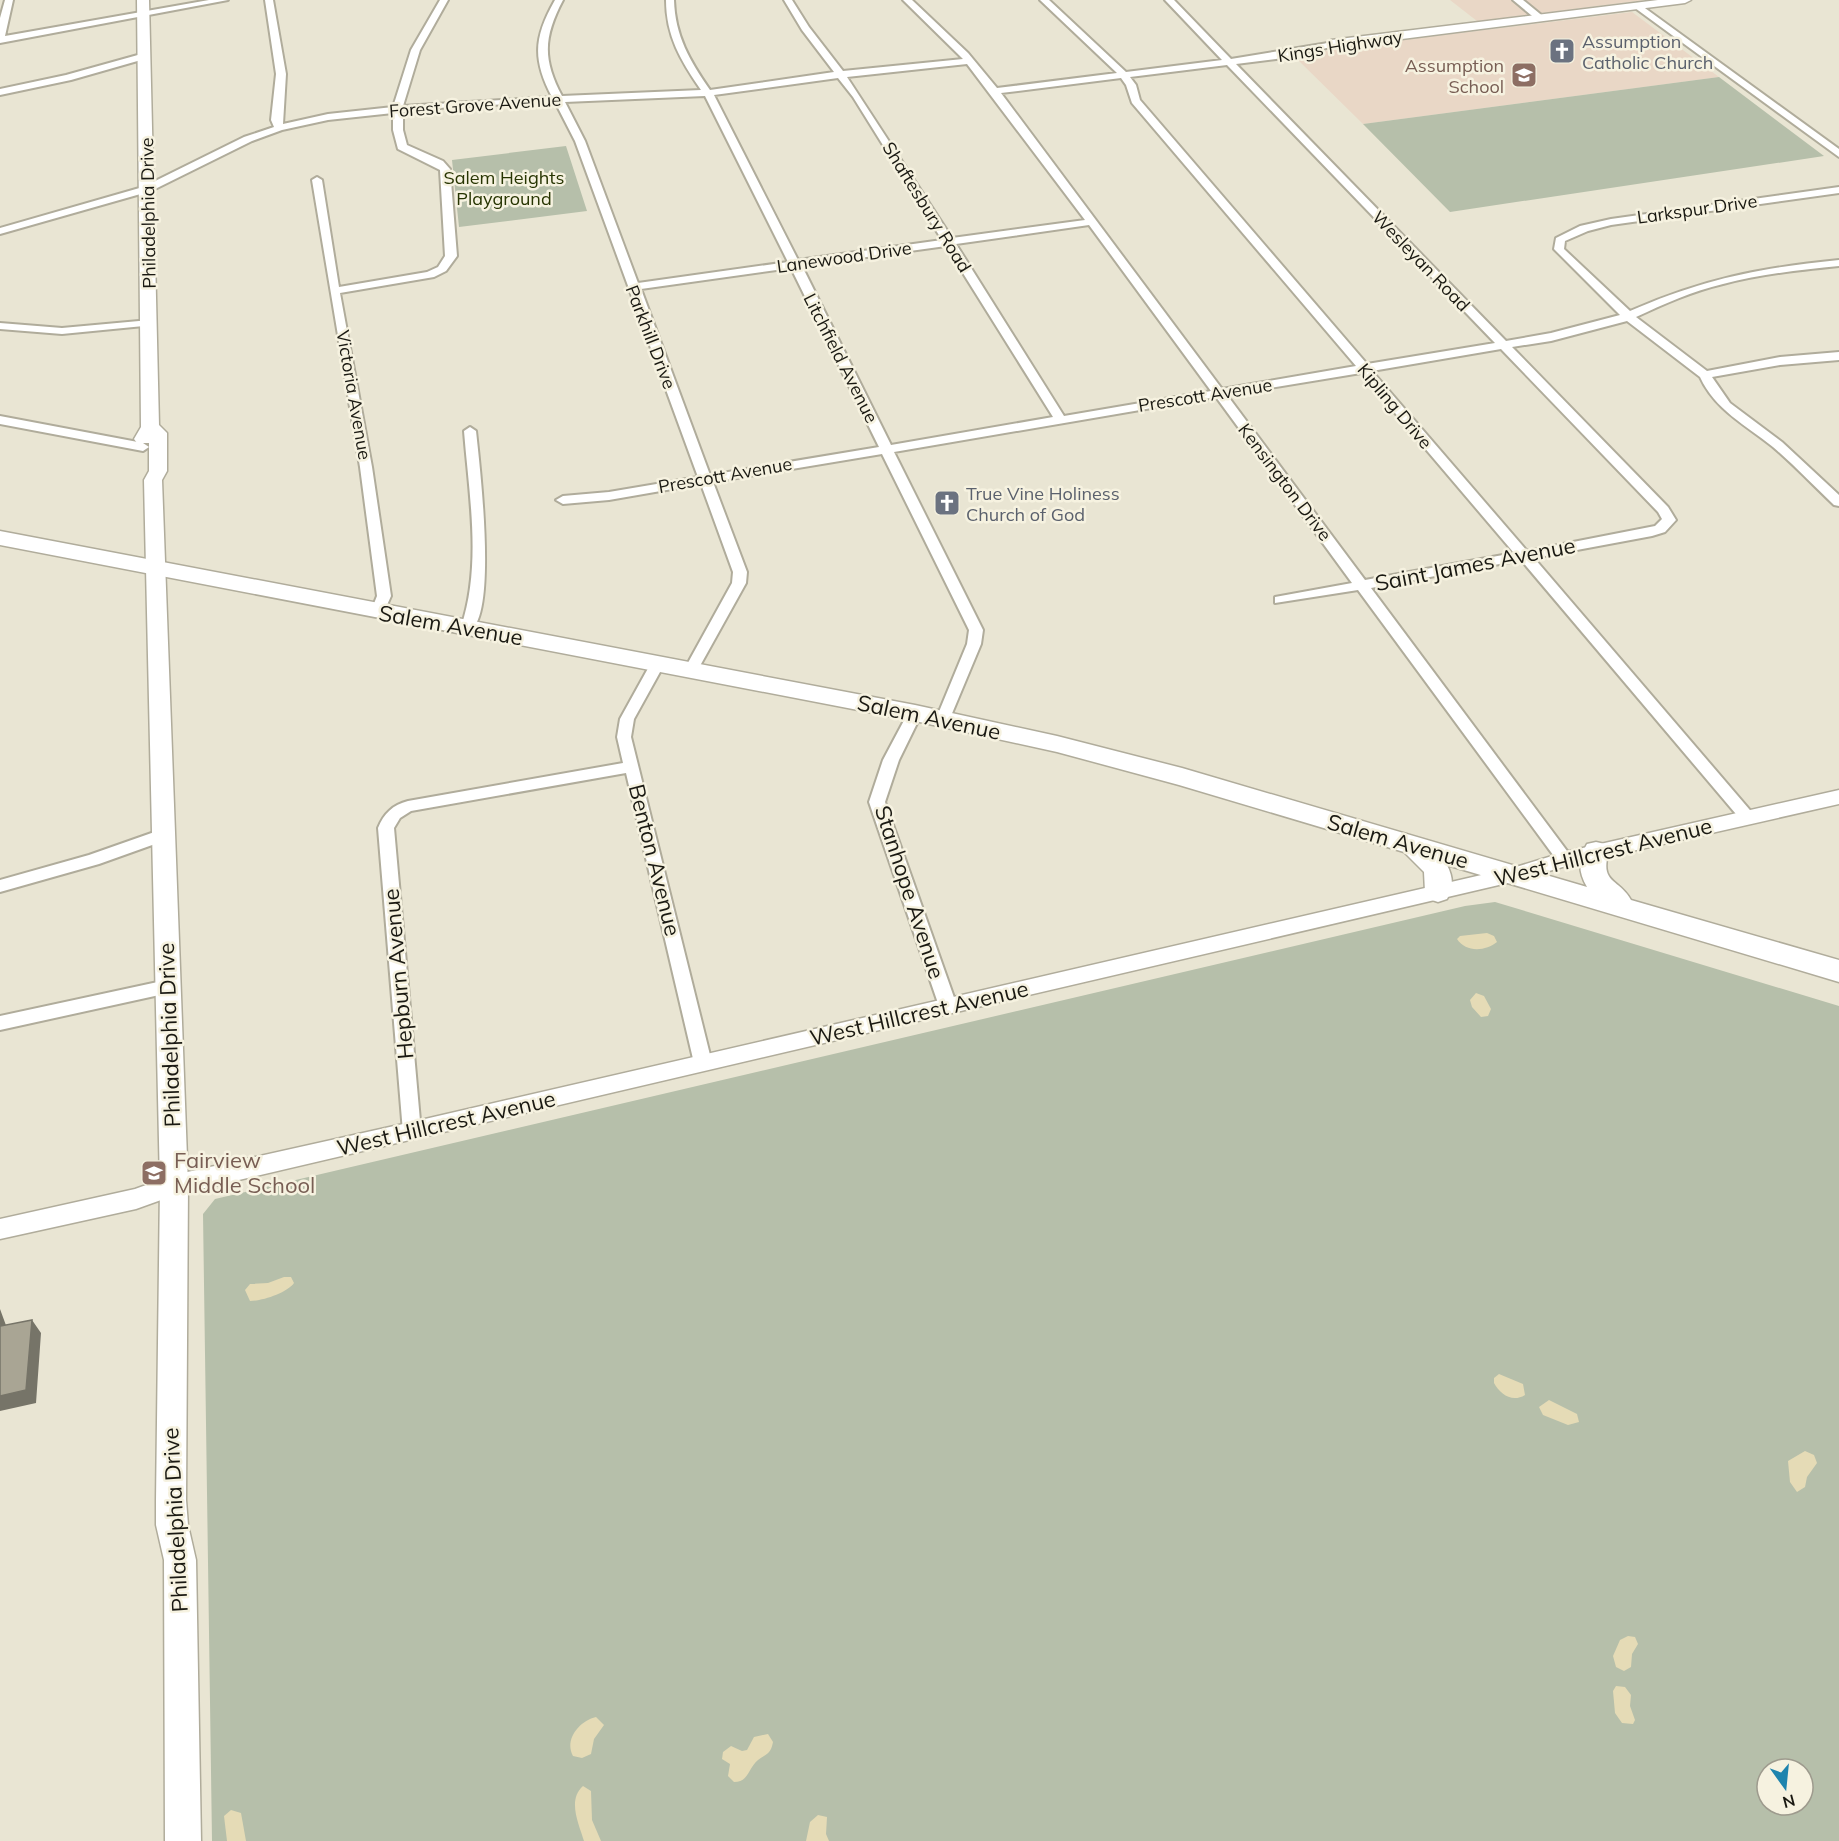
<svg xmlns="http://www.w3.org/2000/svg" width="1839" height="1841" font-family="Mulish,sans-serif">
	<style>
		.education { fill: #e9d7c6 }
		.green { fill: #b6bfaa; fill-rule: evenodd }
		.sand { fill: #e5dbb6 }
		.lines { fill: none; stroke-linecap: round; stroke-linejoin: round }
		.minor-casing { stroke: #b0ac9b; stroke-width: 4 }
		.tertiary-casing { stroke: #b0ac9b; stroke-width: 3 }
		.secondary-casing { stroke: #b0ac9b; stroke-width: 3 }
		.primary-casing { stroke: #b0ac9b; stroke-width: 3 }
		.minor { fill: #fff; fill-rule: evenodd }
		.tertiary { fill: #fff; fill-rule: evenodd }
		.secondary { fill: #fff; fill-rule: evenodd }
		.primary { fill: #fff; fill-rule: evenodd }
		.shaded-wall { fill: #767468 }
		.building { fill: #a9a594; stroke: #767468; stroke-width: 1.5 }
		.labels { text-anchor: middle; dominant-baseline: central; stroke-width: 5; stroke-linejoin: round; paint-order: stroke }
		.far-worship-label { font-size: 18px; fill: #5b616d; stroke: #f6f2e0; text-anchor: start }
		.far-street-label { font-size: 18px; fill: #1a1912; stroke: #f6f2e0 }
		.far-education-label { font-size: 18px; fill: #785e54; stroke: #f6f2e0; text-anchor: end }
		.far-park-label { font-size: 18px; fill: #273502; stroke: #f6f2e0 }
		.street-label { font-size: 22px; fill: #1a1912; stroke: #f6f2e0 }
		.education-label { font-size: 22px; fill: #785e54; stroke: #f6f2e0; text-anchor: start }
	</style>
	<rect width="100%" height="100%" fill="#e9e5d3"/>
	<path class="education" d="M1450,0h195l-168,21z
		M1632,12l87,65 -356,47 -66,-65 39,-11z"/>
	<path class="green" d="M1719,77l105,79 -374,56 -87,-88z
		M566,146l21,65 -128,16 -7,-67z
		M1495,902l344,104v835h-1627l-9,-627 12,-15 1250,-293zM1767,1769h36v36h-36z"/>
	<path class="sand" d="M1487,933l7,3 3,6c-11,9 -31,11 -40,-3l3,-3z
		M1476,993l8,3 7,13 -3,7 -7,1 -9,-10 -2,-7z
		M284,1277h7l3,6c-7,10 -32,18 -44,18l-5,-11 5,-6 18,-1z
		M1499,1374l24,10 2,11c-13,8 -25,-1 -31,-12v-5z
		M1549,1400l28,14 2,8 -11,3 -25,-10 -4,-8z
		M1805,1451l9,4 3,8 -10,14 -2,10 -8,5 -7,-10 -2,-21z
		M1628,1636l7,1 3,7 -6,10 -1,13 -7,4 -8,-4 -3,-11 7,-16z
		M1616,1686l9,1 6,8 -1,11 5,14 -2,4 -11,-1 -7,-10 -2,-22z
		M596,1717l8,8 -10,14 -3,15 -9,4 -9,-2c-9,-16 6,-35 23,-39z
		M768,1734l5,8c-2,12 -7,12 -15,18 -10,8 -9,22 -24,22l-6,-6 2,-12 -8,-5 1,-7 8,-6 11,5 5,-1 7,-13z
		M583,1786l8,5 1,29 9,21h-17c-5,-17 -17,-41 -1,-55z
		M231,1810l10,3 5,28h-19l-3,-25z
		M818,1815l9,2 -1,17 3,7h-23l4,-19z"/>
	<g class="lines">
		<g class="minor-casing">
			<path id="minor" d="M5,0h8l-8,36 204,-36h19l-228,43v-25z
				M265,0h8l13,74 -3,50 45,-10 65,-7 18,-57 29,-50h8l-28,50 -17,56 149,-9c-20,-38 -18,-60 3,-97h8c-19,36 -21,59 -1,96l139,-6c-20,-29 -35,-54 -35,-90h8c1,36 16,61 36,90l124,-18 -32,-42 -18,-30h8l17,27 34,44 120,-12 -60,-59h9l56,53 29,35 120,-15 -77,-73h9l77,72 96,-12 -57,-60h9l57,59 103,-17v4l-3,1 -55,12 -40,5 270,277 45,-8 69,-18 -66,-66 2,-11 24,-12 31,-7 228,-32v6l-228,32 -23,6 -23,10 -1,8 66,62c74,-32 129,-43 209,-51v6c-39,4 -78,8 -116,18 -30,7 -59,20 -87,33l71,54 73,-14 59,-5v8l-59,5 -68,12 18,26 52,39 57,53v11l-5,-1c-20,-19 -40,-40 -61,-58 -27,-22 -58,-37 -73,-70l-73,-56 -76,20 -39,6 156,160 8,13 -11,12 -13,4 -118,22 221,258 -8,6 -6,-2 -220,-260 -150,28 202,271 -8,6 -6,-2 -201,-273 -83,13v-6l77,-14 -136,-186 -322,55 89,178 -2,14 -33,79 -5,1 -7,-5 31,-75 2,-14 -87,-176 -169,28 34,90 -1,11 -50,90h-10l-2,-3 48,-87 1,-11 -32,-88 -92,16 -46,4 -7,-4 7,-4 46,-4 89,-15 -123,-336 -20,-39 -106,5 -46,5v18l4,15 36,16 7,8 7,87 -11,15 -12,6 -94,16 32,174 19,129 -8,18h-10l-2,-3 6,-15 -17,-129 -48,-287 5,-3 5,3 17,107 88,-15 11,-5 7,-11 -5,-86 -42,-21 -5,-19v-17l-65,7 -46,10 -30,11 -101,50 -151,43v-6l143,-41 101,-50 30,-10 -3,-7 5,-46zM967,64l118,156 -133,18 -105,-161zM1227,65l268,278 -128,21 -227,-264 -4,-15 -6,-8zM838,78l15,19 89,143 -144,20 -84,-165zM1121,78l5,7 6,18 224,263 -134,23 -221,-296zM705,96l83,166 -150,21 -53,-142 -20,-39zM1089,225l122,166 -147,25 -108,-172zM946,246l107,171 -162,28 -89,-179zM791,268l88,179 -169,28 -69,-186zM1501,349l157,163 4,7 -7,7 -128,25 -155,-180zM1361,373l153,180 -149,27 -138,-185z
				M1513,0h10l22,18 -8,2z
				M1638,3l201,146v8l-204,-149 -1,-2z
				M145,53l3,1v4l-77,22 -71,15v-6l66,-14z
				M150,320l4,1v4l-92,9 -62,-5v-6l62,5z
				M0,416l143,27 6,4 -6,4 -143,-27z
				M470,427l6,4c3,28 23,192 -8,200l-7,-4c21,-62 8,-132 3,-196z
				M658,658l7,5 -31,56 -3,18 81,326 -3,5h-12l-3,-5 -68,-290 -215,38 -11,7 -6,10 27,304 -3,5 -6,2 -6,-2 -3,-5 -25,-304c6,-15 15,-23 30,-27l215,-38 -6,-26 3,-18 31,-56z
				M915,708l7,5 -23,47 -14,42 72,204 -3,5h-12l-3,-5 -70,-204 14,-42 25,-47z
				M163,829l8,6 -2,4 -70,25 -99,28v-12l89,-25z
				M167,980l6,2 3,5 -3,5 -173,38v-14z"/>
		</g>
		<g class="tertiary-casing">
			<path id="tertiary" d="M1658,0h33l-6,3 -354,45 -6,-4 6,-4z
				M1839,790v14l-273,62 -50,15 -1341,314 -39,14 -136,30v-20l135,-30 39,-14 238,-53 1104,-255 49,-15z"/>
		</g>
		<g class="secondary-casing">
			<path id="secondary" d="M137,0h12l10,425 8,8v38l-5,9 26,705 -2,315 2,25 8,35 5,281h-36l-1,-281 -8,-35v-25l4,-315 -16,-705 5,-9v-28h-12l-3,-4 7,-12z"/>
		</g>
		<g class="primary-casing">
			<path id="primary" d="M0,531l915,174 142,31 125,32 405,119c-9,-15 -9,-28 0,-43l9,-2 9,2 4,7c-10,33 10,27 22,49l208,60v22l-392,-117c6,12 7,22 0,34l-9,3 -9,-3 -4,-7 -1,-20 -20,-20 -225,-67 -122,-33 -142,-31 -915,-176z"/>
		</g>
		<use href="#minor" class="minor"/>
		<use href="#tertiary" class="tertiary"/>
		<use href="#secondary" class="secondary"/>
		<use href="#primary" class="primary"/>
	</g>
	<path class="shaded-wall" d="M0,1309l11,30 -11,-15z
		M32,1320l9,13 -5,70 -36,8v-15z"/>
	<path class="building" d="M32,1320l-6,70 -26,6v-72l1,2z"/>
	<defs>
		<g id="church-square" transform="scale(1.35)"><rect x="-9" y="-9" width="18" height="18" rx="4" fill="#6b7280" stroke="#f6f2e0"/><path d="M-1.2-6h2.4v3.5h3.3v2.4h-3.3V6h-2.4V-.1h-3.3v-2.4h3.3Z" fill="#fff"/></g>
		<g id="school-square" transform="scale(1.35)"><rect x="-9" y="-9" width="18" height="18" rx="4" fill="#8d6e63" stroke="#f6f2e0"/><path d="M0-5L7-2L0 1L-7-2ZM-4 1L0 2.5L4 1V4Q0 6-4 4Z" fill="#fff"/></g>
	</defs>
	<g fill-rule="evenodd">
		<use href="#church-square" x="1562" y="51"/>
		<use href="#school-square" x="1524" y="75"/>
		<use href="#church-square" x="947" y="503"/>
		<use href="#school-square" x="154" y="1173"/>
	</g>
	<g class="labels">
		<g class="far-worship-label">
			<text x="1582" y="41">Assumption<tspan x="1582" dy="21">Catholic Church</tspan></text>
			<text x="966" y="493">True Vine Holiness<tspan x="966" dy="21">Church of God</tspan></text>
		</g>
		<g class="far-street-label">
			<text transform="translate(1340 46) rotate(-9)">Kings Highway</text>
			<text transform="translate(475 105) rotate(-4)">Forest Grove Avenue</text>
			<text transform="translate(927 207) rotate(58)">Shaftesbury Road</text>
			<text transform="translate(1697 209) rotate(-8)">Larkspur Drive</text>
			<text transform="translate(148 213) rotate(-91)">Philadelphia Drive</text>
			<text transform="translate(844 257) rotate(-8)">Lanewood Drive</text>
			<text transform="translate(1421 261) rotate(46)">Wesleyan Road</text>
			<text transform="translate(651 337) rotate(69)">Parkhill Drive</text>
			<text transform="translate(841 358) rotate(63)">Litchfield Avenue</text>
			<text transform="translate(354 395) rotate(80)">Victoria Avenue</text>
			<text transform="translate(1205 395) rotate(-9)">Prescott Avenue</text>
			<text transform="translate(1395 406) rotate(50)">Kipling Drive</text>
			<text transform="translate(725 475) rotate(-10)">Prescott Avenue</text>
			<text transform="translate(1285 482) rotate(53)">Kensington Drive</text>
		</g>
		<g class="far-education-label">
			<text x="1504" y="65">Assumption<tspan x="1504" dy="21">School</tspan></text>
		</g>
		<g class="far-park-label">
			<text x="504" y="177">Salem Heights<tspan x="504" dy="21">Playground</tspan></text>
		</g>
		<g class="street-label">
			<text transform="translate(1475 564) rotate(-11)">Saint James Avenue</text>
			<text transform="translate(451 625) rotate(10)">Salem Avenue</text>
			<text transform="translate(929 717) rotate(12)">Salem Avenue</text>
			<text transform="translate(1398 841) rotate(16)">Salem Avenue</text>
			<text transform="translate(1603 852) rotate(-14)">West Hillcrest Avenue</text>
			<text transform="translate(655 860) rotate(76)">Benton Avenue</text>
			<text transform="translate(910 892) rotate(72)">Stanhope Avenue</text>
			<text transform="translate(398 974) rotate(-95)">Hepburn Avenue</text>
			<text transform="translate(919 1013) rotate(-13)">West Hillcrest Avenue</text>
			<text transform="translate(169 1035) rotate(-92)">Philadelphia Drive</text>
			<text transform="translate(446 1123) rotate(-13)">West Hillcrest Avenue</text>
			<text transform="translate(175 1520) rotate(-93)">Philadelphia Drive</text>
		</g>
		<g class="education-label">
			<text x="174" y="1160">Fairview<tspan x="174" dy="25">Middle School</tspan></text>
		</g>
	</g>
	<g transform="translate(1785 1787) rotate(165)"><circle r="28" fill="#f6f2e0" stroke="#9e9b8e" stroke-width="1.5"/>
	<path d="M0-4.5L10 22L0 15L-10 22Z" fill="#1e84ae"/>
	<text y="-9" font-size="16" font-weight="bold" text-anchor="middle" fill="#1a1912">N</text>
	</g>
</svg>
